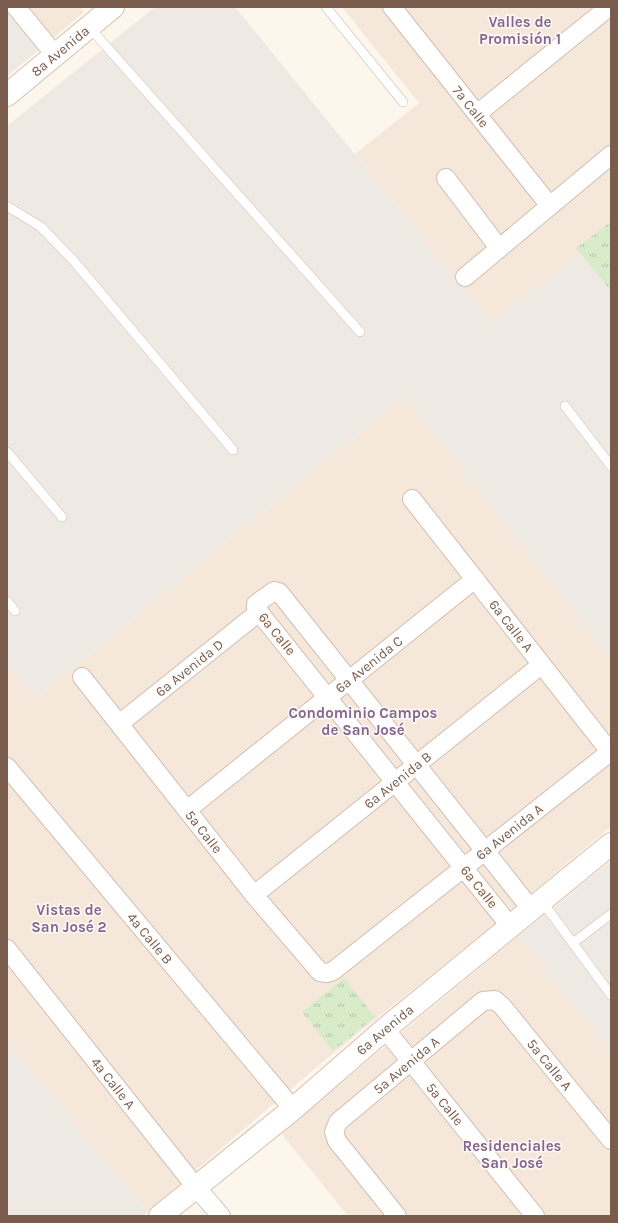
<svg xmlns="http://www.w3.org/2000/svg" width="618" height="1223" font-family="Karla,sans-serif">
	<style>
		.residential { fill: #f5e8da }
		.industrial { fill: #efe9e4 }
		.grass { fill: url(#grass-tufts) }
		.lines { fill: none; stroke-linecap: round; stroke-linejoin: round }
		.lane-casing { stroke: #d1beb0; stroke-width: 10 }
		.street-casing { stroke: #d1beb0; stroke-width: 20 }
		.secondary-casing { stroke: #d6c0b0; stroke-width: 24 }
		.lane { stroke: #fff; stroke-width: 9 }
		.street { stroke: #fff; stroke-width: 18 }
		.secondary { stroke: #fff; stroke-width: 22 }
		.labels { text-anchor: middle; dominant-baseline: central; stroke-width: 3; stroke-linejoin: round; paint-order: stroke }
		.street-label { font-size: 14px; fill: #7a5c4d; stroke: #fffaf3 }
		.neighbourhood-label { font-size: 15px; font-weight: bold; fill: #846695; stroke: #fffaf3 }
	</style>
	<defs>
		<pattern id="grass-tufts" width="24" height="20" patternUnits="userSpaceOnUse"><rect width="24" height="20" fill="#d8ecc9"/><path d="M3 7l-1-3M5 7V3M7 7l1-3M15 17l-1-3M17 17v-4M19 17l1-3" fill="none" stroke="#b4c2a5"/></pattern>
	</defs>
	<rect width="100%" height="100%" fill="#fdf6ec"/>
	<path class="residential" d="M7,7h73l4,5 -45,38 -32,-39z
		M342,7h269v220l-119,97 -137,-170 64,-51z
		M404,396l207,264v166l-115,97 -170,136 -179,153 -140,-172v-376l28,35z
		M518,936l93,115v165h-263l-67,-83z"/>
	<path class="industrial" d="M155,7h80l257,316 88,-71 31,37v371l-207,-264 -369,303 -28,-35v-538z
		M7,11l32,39 -32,26z
		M611,861v190l-93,-115z
		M7,1040l140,172 -4,4h-136z"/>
	<path class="grass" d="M611,222v69l-35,-43z
		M344,978l31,39 -42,34 -31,-39z"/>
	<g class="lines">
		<g class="lane-casing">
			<path id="lane" d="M326,7l77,95
				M89,27l271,305
				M7,206l34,21 32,33 160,190
				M565,406l46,60
				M7,452l55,65
				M7,601l8,10
				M541,900l70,95
				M573,943l38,-29"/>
		</g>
		<g class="street-casing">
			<g id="street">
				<path d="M16,7l40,49"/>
				<path id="s1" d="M392,7l158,199"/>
				<path d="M477,114l132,-107"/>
				<path d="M446,178l53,70"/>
				<path d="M465,277l146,-122"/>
				<path id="s2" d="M412,499l199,254"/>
				<path id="s3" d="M82,677l172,218 66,77 7,1 6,-2 277,-219"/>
				<path id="s4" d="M119,724l140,-112"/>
				<path id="s5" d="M7,767l286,342"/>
				<path id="s6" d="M187,810l288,-231"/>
				<path id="s7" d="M254,895l287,-230"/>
				<path d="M510,926l-251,-314 -3,-3v-5l18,-13 5,1 252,317"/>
				<path id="s8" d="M7,949l188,237 26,30"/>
				<path id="s9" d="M385,1029l150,187"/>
				<path id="s10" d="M397,1216l-60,-75 -3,-9 4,-10 145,-121 12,-1 7,6 109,134"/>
			</g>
		</g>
		<g class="secondary-casing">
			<g id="secondary">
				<path id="s11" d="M7,95l106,-88"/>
				<path id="s12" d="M160,1216l133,-107 92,-80 226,-185"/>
			</g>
		</g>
		<use href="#lane" class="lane"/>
		<use href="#street" class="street"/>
		<use href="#secondary" class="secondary"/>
	</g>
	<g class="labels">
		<g class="street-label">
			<text stroke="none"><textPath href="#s11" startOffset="69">8a Avenida</textPath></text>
			<text stroke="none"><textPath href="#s1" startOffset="127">7a Calle</textPath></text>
			<text stroke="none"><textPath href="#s2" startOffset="161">6a Calle A</textPath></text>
			<text transform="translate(277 634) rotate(51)">6a Calle</text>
			<text stroke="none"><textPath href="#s6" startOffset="233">6a Avenida C</textPath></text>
			<text stroke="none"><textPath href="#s4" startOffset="90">6a Avenida D</textPath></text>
			<text stroke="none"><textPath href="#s7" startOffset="184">6a Avenida B</textPath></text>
			<text stroke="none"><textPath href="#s3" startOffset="197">5a Calle</textPath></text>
			<text stroke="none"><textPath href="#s3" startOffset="617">6a Avenida A</textPath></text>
			<text transform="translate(479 887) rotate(51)">6a Calle</text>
			<text stroke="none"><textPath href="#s5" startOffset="223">4a Calle B</textPath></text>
			<text stroke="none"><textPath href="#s12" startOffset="292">6a Avenida</textPath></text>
			<text stroke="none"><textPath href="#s10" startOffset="402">5a Calle A</textPath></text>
			<text stroke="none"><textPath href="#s10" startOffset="205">5a Avenida A</textPath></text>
			<text stroke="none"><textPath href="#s8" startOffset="171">4a Calle A</textPath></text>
			<text stroke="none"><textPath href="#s9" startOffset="96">5a Calle</textPath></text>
		</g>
		<g class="neighbourhood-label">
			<text x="520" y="22">Valles de<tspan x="520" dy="17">Promisión 1</tspan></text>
			<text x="363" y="713">Condominio Campos<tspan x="363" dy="17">de San José</tspan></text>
			<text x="69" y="910">Vistas de<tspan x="69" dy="17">San José 2</tspan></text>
			<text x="512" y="1146">Residenciales<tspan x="512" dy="17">San José</tspan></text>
		</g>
	</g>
	<rect width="618" height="1223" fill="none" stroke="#7a5c4d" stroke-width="16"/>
</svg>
